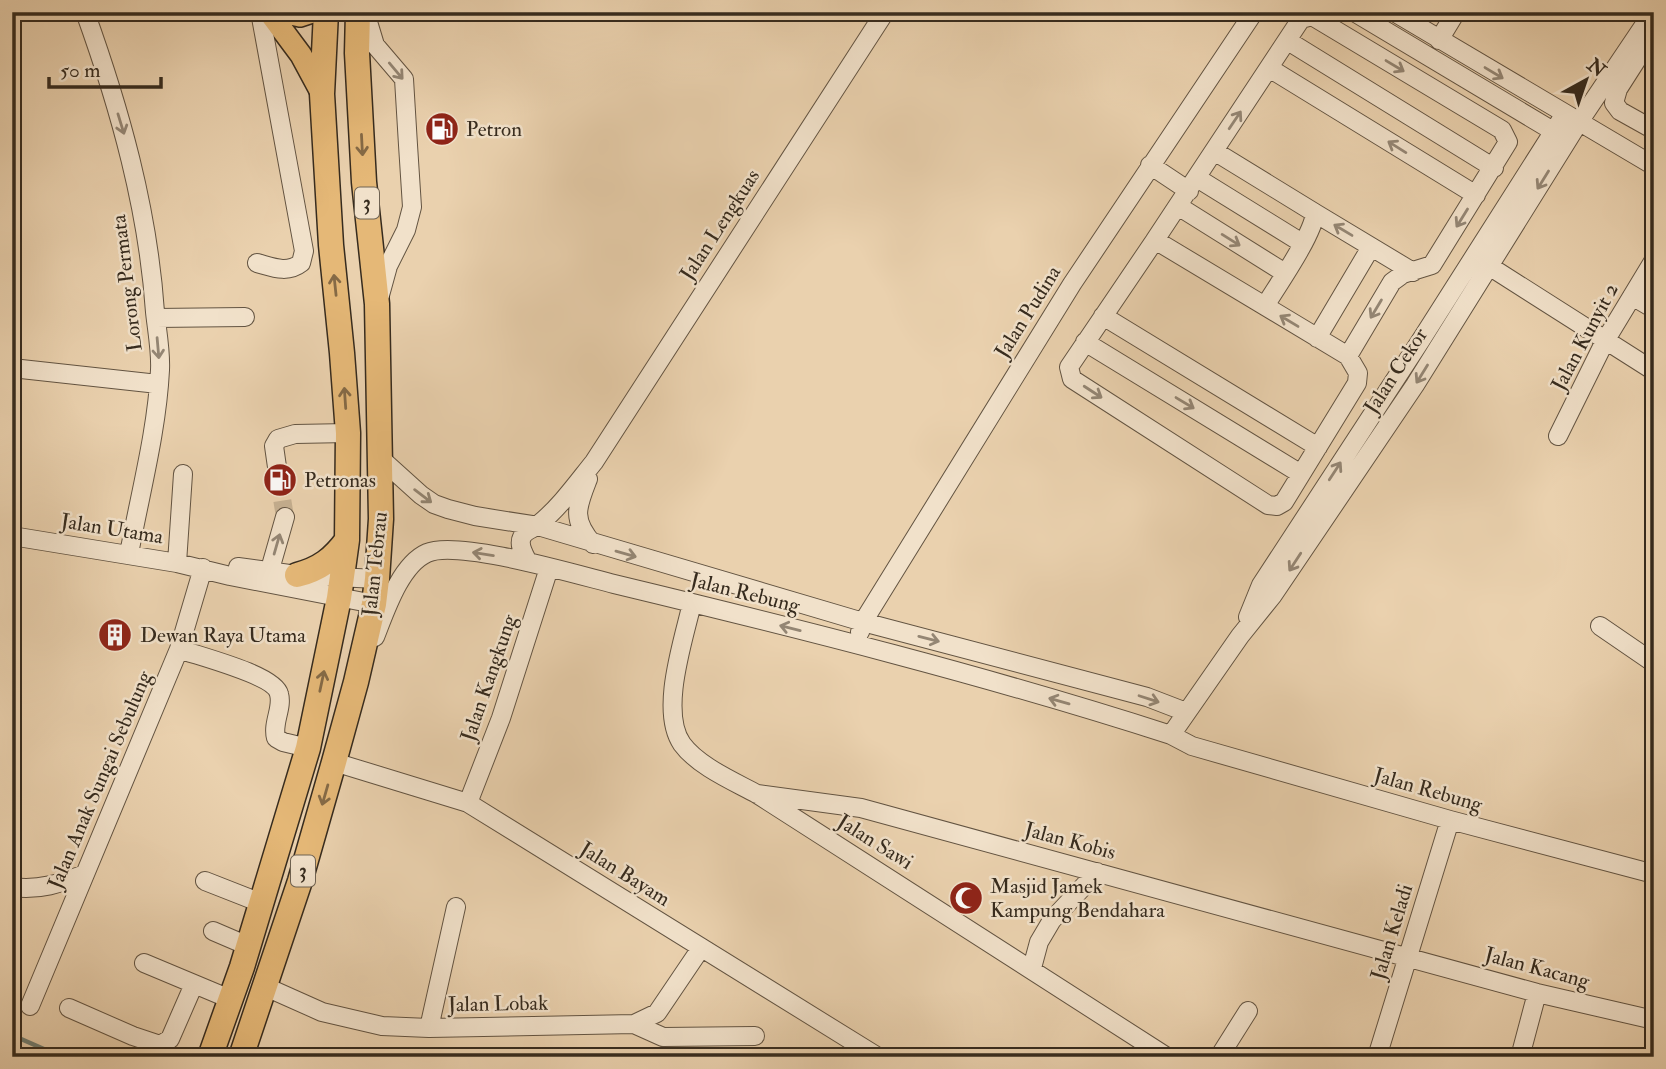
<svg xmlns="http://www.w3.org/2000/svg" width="1666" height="1069" font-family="'IM FELL Double Pica',serif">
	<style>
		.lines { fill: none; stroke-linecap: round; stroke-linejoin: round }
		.stream { stroke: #717f74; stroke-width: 4.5 }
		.minor-tunnel { stroke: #c6b091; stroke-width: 18; stroke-dasharray: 18 9; stroke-linecap: butt }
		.minor-casing { stroke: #635442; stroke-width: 20 }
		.major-casing { stroke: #362b1e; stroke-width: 24 }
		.highway-casing { stroke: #362b1e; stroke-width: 27 }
		.minor { stroke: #f1e1ca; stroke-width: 18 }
		.major { stroke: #e5b877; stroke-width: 21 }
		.highway { stroke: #e5b877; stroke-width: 24 }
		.oneway { stroke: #948674 }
		.oneway2 { stroke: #856a46 }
		.labels { text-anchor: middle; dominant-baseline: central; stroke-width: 5; stroke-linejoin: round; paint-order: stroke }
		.shield { fill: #f1e1ca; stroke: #6e6252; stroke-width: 2 }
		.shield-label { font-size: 19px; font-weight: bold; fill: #362b1e }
		.poi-label { font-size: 21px; fill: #362b1e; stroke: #f1e1ca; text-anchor: start }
		.street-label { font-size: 21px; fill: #362b1e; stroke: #f1e1ca }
	</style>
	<rect width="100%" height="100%" fill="#ead1ae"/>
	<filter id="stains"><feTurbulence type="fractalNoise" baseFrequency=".00286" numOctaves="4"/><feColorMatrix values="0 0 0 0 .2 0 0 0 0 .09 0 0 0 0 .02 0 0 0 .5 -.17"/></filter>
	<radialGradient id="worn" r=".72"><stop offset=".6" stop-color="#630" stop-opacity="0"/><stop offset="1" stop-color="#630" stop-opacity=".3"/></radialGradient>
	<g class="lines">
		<path class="stream" d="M12,1035l50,22"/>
		<path class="minor-tunnel" d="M278,474l7,43"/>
		<g class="minor-casing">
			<path id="minor" d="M85,12c35,97 63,197 70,300 2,19 6,39 5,58 -3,61 -20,124 -31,184
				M365,12l10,33 29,34 4,66 4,62 -6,23 -18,36 -8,29
				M1354,12l199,119
				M1394,12l260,154
				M1439,40l17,-28
				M1288,41l206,127
				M1648,42l-30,47 -4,14 6,8 34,19
				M1269,68l207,127
				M1214,151l101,62c-2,22 -38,73 -50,93
				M1150,165l39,26
				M1197,178l105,65
				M1178,206l107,67
				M1315,213l98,59
				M1155,240l-86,127 3,12 196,126 9,1 7,-4 73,-119 1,-10 -10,-17 -193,-116 146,-221 11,-3 190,114 6,12 -76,123 -29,9 -11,8 -44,74
				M257,263c15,4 30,11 44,0l3,-12 -44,-239
				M1489,266l165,105
				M1632,296l22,13
				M1103,316l215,131
				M156,318l89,-1
				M1317,338l54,-91
				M1085,342l216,132
				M12,368l146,16
				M1558,436l47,-95 49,-81
				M380,458l41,37 13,9 14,5 27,7 63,10 325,96 284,75 39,15
				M278,474l-4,-28 4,-7 17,-5 53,-1
				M588,479c-11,28 -17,40 5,65
				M12,536l165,27 53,13 144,28
				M528,562c-4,-8 -10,-17 -6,-25 3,-7 12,-8 17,-13 21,-17 38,-41 55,-62l291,-450
				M177,563l6,-89
				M238,567l59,8 80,4
				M267,580l18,-63
				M692,603c-8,36 -33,108 -10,141 16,22 51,37 75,50l410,263
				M1248,617l13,-32 160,-245 143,-225
				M1600,626l54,37
				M860,632l3,-10 209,-338 182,-272
				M375,637c10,-25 25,-72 52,-84 30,-14 151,22 187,31 187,45 374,92 557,151l21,11 258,74 204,54
				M179,649c19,7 96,26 100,45 4,14 -7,29 -3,44l7,4 25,6
				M1171,735l69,-99 33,-41 142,-210 164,-263 74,-110
				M334,762l134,41 410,254
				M757,794l104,14 676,185 117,27
				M468,803l33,-85 48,-150
				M205,881l56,22
				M12,887c27,4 49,-4 73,-13
				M213,931l35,15
				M144,963l86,36
				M1032,968l7,-26 13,-22 45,-48
				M266,987l56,25 60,14 47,2 205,-4 23,-11 44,-65
				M30,1006l149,-357 24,-81
				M69,1008l64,28 27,9 10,-6 24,-55
				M634,1024l29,13 92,-1
				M429,1028l27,-121
				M1219,1057l29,-46
				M1377,1057l73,-237
				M1520,1057l17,-64"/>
		</g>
		<g class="major-casing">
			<path id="major" d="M269,12l32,43 21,39
				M283,12l17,4 12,-4"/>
		</g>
		<g class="highway-casing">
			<path id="highway" d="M297,575c23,-6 36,-16 50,-35
				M210,1057l32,-90 66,-219 31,-150 8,-58 1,-107 -6,-80 -11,-108 -9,-151 4,-82
				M241,1057l59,-176 34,-119 22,-80 18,-78 3,-25 4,-60 -4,-215 -13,-122 -7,-129 1,-41"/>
		</g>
		<use href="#minor" class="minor"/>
		<use href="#major" class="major"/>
		<use href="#highway" class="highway"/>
	</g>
	<defs><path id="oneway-shaft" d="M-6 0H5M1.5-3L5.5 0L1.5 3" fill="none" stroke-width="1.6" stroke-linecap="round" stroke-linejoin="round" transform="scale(1.75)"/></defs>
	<g class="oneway">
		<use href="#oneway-shaft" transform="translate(1395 66) rotate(31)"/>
		<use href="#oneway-shaft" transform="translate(396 71) rotate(50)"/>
		<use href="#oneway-shaft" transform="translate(1494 73) rotate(31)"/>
		<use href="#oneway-shaft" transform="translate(1235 120) rotate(-56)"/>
		<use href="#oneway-shaft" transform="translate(121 124) rotate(73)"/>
		<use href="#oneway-shaft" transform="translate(1397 147) rotate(-148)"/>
		<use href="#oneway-shaft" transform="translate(1543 180) rotate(122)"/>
		<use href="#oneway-shaft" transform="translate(1462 218) rotate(122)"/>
		<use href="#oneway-shaft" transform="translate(1343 230) rotate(-149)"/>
		<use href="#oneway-shaft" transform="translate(1231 240) rotate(32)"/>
		<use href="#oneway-shaft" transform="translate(1376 309) rotate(121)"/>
		<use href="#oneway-shaft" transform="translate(1289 321) rotate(-149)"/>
		<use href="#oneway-shaft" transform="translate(158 348) rotate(85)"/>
		<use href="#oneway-shaft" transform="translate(1422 374) rotate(122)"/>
		<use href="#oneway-shaft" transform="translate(1093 392) rotate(33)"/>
		<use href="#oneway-shaft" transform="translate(1185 403) rotate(31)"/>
		<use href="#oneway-shaft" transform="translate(1335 471) rotate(-57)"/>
		<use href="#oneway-shaft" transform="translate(423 496) rotate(37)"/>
		<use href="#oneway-shaft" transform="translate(277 544) rotate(-74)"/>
		<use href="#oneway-shaft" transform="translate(483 554) rotate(-171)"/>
		<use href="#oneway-shaft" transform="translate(626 554) rotate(16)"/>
		<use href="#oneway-shaft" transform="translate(1295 562) rotate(123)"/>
		<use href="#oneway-shaft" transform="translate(790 628) rotate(-166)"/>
		<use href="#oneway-shaft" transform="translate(929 639) rotate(14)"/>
		<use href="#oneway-shaft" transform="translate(1149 699) rotate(18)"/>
		<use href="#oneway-shaft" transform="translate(1059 701) rotate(-164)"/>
	</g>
	<g class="oneway2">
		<use href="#oneway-shaft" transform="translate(362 145) rotate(87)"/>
		<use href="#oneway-shaft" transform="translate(335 285) rotate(-96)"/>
		<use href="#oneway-shaft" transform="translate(345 398) rotate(-94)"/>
		<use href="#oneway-shaft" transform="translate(322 681) rotate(-78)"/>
		<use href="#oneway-shaft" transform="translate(325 795) rotate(106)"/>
	</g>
	<defs>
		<g id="fuel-disc" transform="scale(1.75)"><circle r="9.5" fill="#8f2418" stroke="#f1e1ca"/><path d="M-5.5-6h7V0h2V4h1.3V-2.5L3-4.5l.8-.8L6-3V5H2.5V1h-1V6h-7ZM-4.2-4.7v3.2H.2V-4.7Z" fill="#fff"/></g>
		<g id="building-disc" transform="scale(1.75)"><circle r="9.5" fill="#8f2418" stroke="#f1e1ca"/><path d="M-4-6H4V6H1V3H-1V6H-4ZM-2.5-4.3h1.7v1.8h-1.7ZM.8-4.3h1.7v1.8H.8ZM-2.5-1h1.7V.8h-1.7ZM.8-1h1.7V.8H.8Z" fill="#fff"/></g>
		<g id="mosque-disc" transform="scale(1.75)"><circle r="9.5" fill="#8f2418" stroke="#f1e1ca"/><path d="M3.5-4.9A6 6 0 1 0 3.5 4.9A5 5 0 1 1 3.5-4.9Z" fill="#fff"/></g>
	</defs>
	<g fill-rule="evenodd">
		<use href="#fuel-disc" x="442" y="129"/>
		<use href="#fuel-disc" x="280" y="480"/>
		<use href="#building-disc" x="115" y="635"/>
		<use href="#mosque-disc" x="966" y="898"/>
	</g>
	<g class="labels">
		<g class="shield">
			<rect x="355" y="187.5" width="24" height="31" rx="5"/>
			<rect x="291" y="855.5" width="24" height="31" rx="5"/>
		</g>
		<g class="shield-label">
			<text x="367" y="203">3</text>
			<text x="303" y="871">3</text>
		</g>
		<g class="poi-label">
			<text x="466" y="129">Petron</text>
			<text x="304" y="480">Petronas</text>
			<text x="140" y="635">Dewan Raya Utama</text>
			<text x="990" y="886">Masjid Jamek<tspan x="990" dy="24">Kampung Bendahara</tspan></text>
		</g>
		<g class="street-label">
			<text transform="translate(720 225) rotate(-57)">Jalan Lengkuas</text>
			<text transform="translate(127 283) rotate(-97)">Lorong Permata</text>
			<text transform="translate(1028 312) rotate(-58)">Jalan Pudina</text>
			<text transform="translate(1585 337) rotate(-62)">Jalan Kunyit 2</text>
			<text transform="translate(1396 371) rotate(-57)">Jalan Cekor</text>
			<text transform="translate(112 529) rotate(9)">Jalan Utama</text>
			<text transform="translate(375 564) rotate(-84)">Jalan Tebrau</text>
			<text transform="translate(745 593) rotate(14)">Jalan Rebung</text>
			<text transform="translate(489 678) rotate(-71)">Jalan Kangkung</text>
			<text transform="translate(100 780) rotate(-67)">Jalan Anak Sungai Sebulung</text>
			<text transform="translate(1428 790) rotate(16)">Jalan Rebung</text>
			<text transform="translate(1070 841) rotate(15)">Jalan Kobis</text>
			<text transform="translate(875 842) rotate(32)">Jalan Sawi</text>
			<text transform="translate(625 874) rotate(32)">Jalan Bayam</text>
			<text transform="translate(1392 932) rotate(-73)">Jalan Keladi</text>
			<text transform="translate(1537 968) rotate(15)">Jalan Kacang</text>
			<text transform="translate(498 1004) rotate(-1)">Jalan Lobak</text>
		</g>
	</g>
	<rect width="1666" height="1069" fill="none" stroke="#ead1ae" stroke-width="42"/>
	<rect x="14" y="14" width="1638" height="1041" fill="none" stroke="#362b1e" stroke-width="3.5"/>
	<rect x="21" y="21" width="1624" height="1027" fill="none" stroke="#362b1e" stroke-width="2"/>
	<g transform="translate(1586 80) rotate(40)" stroke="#f1e1ca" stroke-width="5" paint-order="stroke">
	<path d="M0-5L12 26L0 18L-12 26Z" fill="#362b1e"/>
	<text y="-10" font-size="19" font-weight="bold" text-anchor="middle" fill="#362b1e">N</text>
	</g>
	<path d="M49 77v10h112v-10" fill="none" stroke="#362b1e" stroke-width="3.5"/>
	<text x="60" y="77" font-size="21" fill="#362b1e" stroke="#f1e1ca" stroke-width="5" paint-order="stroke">50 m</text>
	<rect width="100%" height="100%" filter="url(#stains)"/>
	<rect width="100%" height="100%" fill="url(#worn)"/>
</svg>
